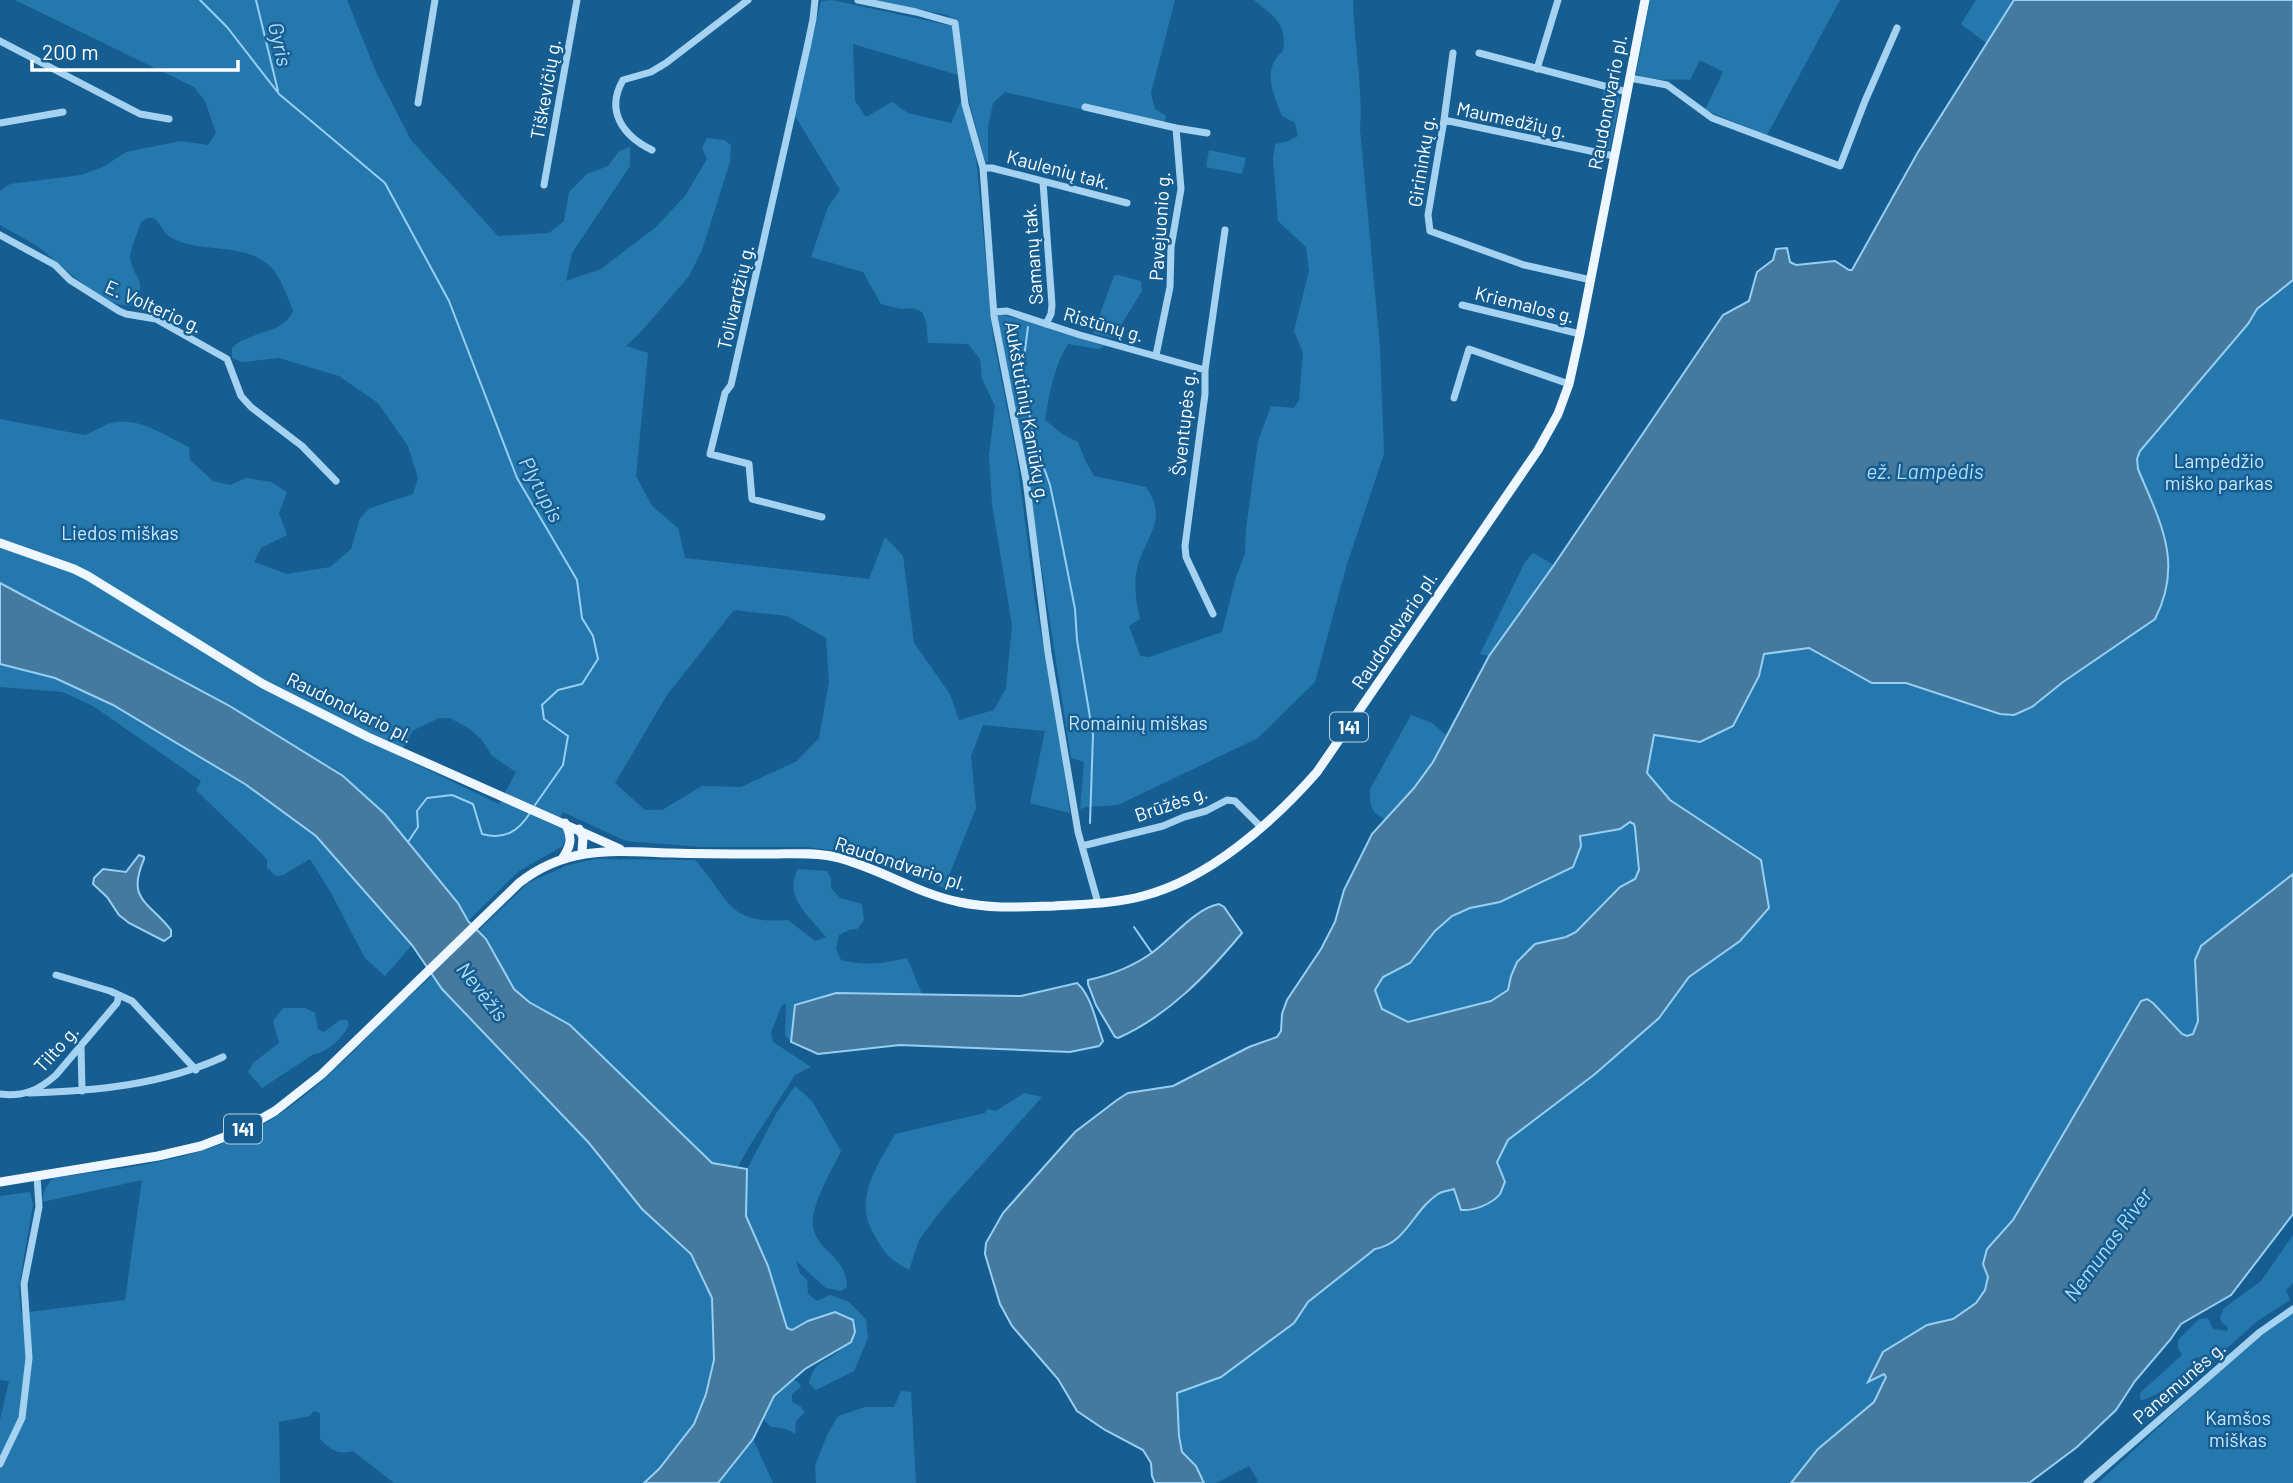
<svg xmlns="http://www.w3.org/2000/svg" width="2293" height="1483" font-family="Barlow,sans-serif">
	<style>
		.green { fill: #2578ae; fill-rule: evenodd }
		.water { fill: #45799d; stroke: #97cff3; stroke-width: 2; fill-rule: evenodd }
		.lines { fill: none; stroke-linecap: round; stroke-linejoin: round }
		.stream { stroke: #97cff3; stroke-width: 2 }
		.minor { stroke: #a4d2f0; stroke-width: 7 }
		.major { stroke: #eef7ff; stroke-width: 9 }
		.labels { text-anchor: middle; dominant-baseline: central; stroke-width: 5; stroke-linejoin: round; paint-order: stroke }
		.shield { fill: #165e92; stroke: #b9cfde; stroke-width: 2 }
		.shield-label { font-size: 18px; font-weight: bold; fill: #fff }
		.street-label { font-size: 19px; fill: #fff; stroke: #165e92 }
		.park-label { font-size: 19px; fill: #cbe8fc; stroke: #165e92 }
		.water-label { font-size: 21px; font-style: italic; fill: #b0dbf7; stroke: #165e92 }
	</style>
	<rect width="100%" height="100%" fill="#165e92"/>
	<path class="green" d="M15,0h332l29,72 35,68 87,96 51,-3 15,-12 5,-29 18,-18 21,-8 11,-15 11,-4v19l-58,87 -6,28 35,-12 55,-42 29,-31 22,-37 -5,-11 5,-10 17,2 7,5 -1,17 -28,88 -13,26 -50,58 -13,12 22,7 -12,123 16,30 26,22 7,30 184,21 16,-42 18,19 11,87 36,51 9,26 35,-10 12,-22 6,-63 -20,-121 -3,-48 6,-50 -13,-27 -2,-20 -12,-15 -40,-1 -2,-22 -4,-9 -9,-4 -12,1 -20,-5 -18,-32 -52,-15 17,-50 12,-17 -45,-74 26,-115 11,-1 120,26 6,49 -105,-31 2,57 11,16 26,-15 16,11 43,10 11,-24 14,59 17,179 24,122 18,141 23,128 12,85 -40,-10 15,-72 -62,-6 -12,31 5,52 -32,80 -85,-32 -21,-5 -32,-4h-104l-76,-6 -63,-29 -7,12 5,1 5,9 -3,12 -44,25 -51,50 -10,-18 -73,-89 -42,-38 -115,-71 -228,-122v-164l84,16c11,-3 22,-12 31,-13 26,-4 51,14 74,25l1,13 23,21 17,4 16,-7 25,4 16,10 -8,21 8,22 -26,13 -7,14 33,12 43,-7 21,-18 9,-31 10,-10 43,-14 5,-16 -10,-32 -30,-43 -39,-27 -60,-18 -37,4 -10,-4v-10c17,-18 53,-13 61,-38 -6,-13 -12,-33 -22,-43 -22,-22 -60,-16 -87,-24 -5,-2 -12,-4 -15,-7 -10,-7 -11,-27 -28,-14 -3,11 -14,31 -10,41 5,16 13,16 7,35 -10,30 -80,-35 -92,-45 -13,-11 -31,-19 -46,-28v-34l10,-7 71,-9 22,-8 23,-15 55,-11 27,4 8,-12 -11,-32 -11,-14zM734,610l53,6 39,22 3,44 -10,56 -22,23 -56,26 -39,-1 -40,24h-17l-30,-27 52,-88zM439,718h11l20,11 12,11 10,16 24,16 -17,32 -100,-48 13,-25z
		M874,0h301l-24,93 4,16 11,7 -2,8 -80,-14 -79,-18 -12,11 -5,23v36h-3l-16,-61 -10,-72 -4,-9 -8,-5z
		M1254,0h99c1,43 10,86 7,129l20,219 4,106 -37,110 -32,118 -57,56 -140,67 -31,2 -7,2 4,-47 -13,-4 -47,-304 -27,-140 27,6 80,26 -5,3 -31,-5c-14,22 -19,50 -23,76l17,14 16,8 7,18 9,16 52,11c25,36 -5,52 -10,88 -2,13 1,31 4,44l-11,7 11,30 9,1 73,-25 14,-55 9,-23 1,-25 12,-88 13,-35 23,2 5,-8 4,-47 -9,-22 15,-60 -3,-24 -28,-26 -5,-62 2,-15 11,-2 12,-6 -3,-13 -13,-7c-9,-24 -21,-46 1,-65 5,-27 -10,-35 -29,-51z
		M1650,0h190l-73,135 -62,-25 18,-38 -23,-12 -10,20c-19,-2 -36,3 -54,-6z
		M1976,0h38l-28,43 -25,-19z
		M1604,89l14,5 2,6 -10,48 -4,3 -11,-1 10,-54 -2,-1z
		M1209,150l37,8 -4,16 -36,-7z
		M1118,275l23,6 1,10 -29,47 -20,-5 21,-57z
		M2293,280v594l-92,72 -6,14 3,61 -5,13 -6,2 -5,-2 -29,-31 -140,217 -26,29 -4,15 5,13 -3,13 -9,13 -23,16 -26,6 -51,53 8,-4 2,4 -12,24 -56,47 -27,34h-535l2,-2 -9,-15 -33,17h-12l-8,-17 -14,-14 -3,-16 -3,-43 45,-17 73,-53 14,-21 67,-53 12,-2 52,-55 14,-4 8,22 18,-2 20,-54 9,-14 87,-66 64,-56 30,-41 51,-36 21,-81 -91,-60 -23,-27 7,-38 46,7 59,-66 5,-22 45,-6 63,35h34l94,31 32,-7 130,-102c3,-14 7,-29 7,-43 0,-33 -19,-64 -31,-93l-1,-10 3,-9 108,-126 9,-15z
		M1533,553l21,12 -65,91 -9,-2 45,-92z
		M0,664l55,14 58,27 132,79 71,52 96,109 -27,31 -20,-18 -34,-65 -21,-34 -27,16 -7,1 -9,-8v-9l-71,-69 5,-9 -108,-75 -30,-14 -63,-5z
		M1411,715l21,8 14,12 -13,27 -19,26 -29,31c-15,-7 -15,-14 -15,-30z
		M1630,822l4,2 1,4 4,42 -4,9 -15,8 -44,45 -10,5 -11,1 -44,38 -3,14 -17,11 -83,21 -26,-13 -7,-19 8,-13 27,-15 25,-31 17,-15 18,-8 30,-6 73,-35 7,-30 40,-8z
		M595,859l100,1c35,38 30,65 93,60l27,21 11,-4c-17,-21 -43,-40 -28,-68l29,2 4,8v9l9,10 22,6 2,16 -7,9 -8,1 -10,5 -3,14 5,11c24,6 42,4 66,-2l15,36 -86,-1 -41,12 -4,37 -6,-7 1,-31 -4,1 -11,27 2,10 38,25 -16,8 -43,67 -15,26 -25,-5 -142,-138 -41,-23 -15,-13 -28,-50 -8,-8 50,-48 40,-18z
		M433,975l9,14 147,154 53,66 49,45 21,44 2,62 -8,34 -12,30 -35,45 -15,14h-250l-41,-32c-17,4 -21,-1 -33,-12v-26l-6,-2 -4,5 -31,6 1,61h-280v-63l9,-39 -9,-1v-184l30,-4 3,12 -14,83 2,26 104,-13 17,-120 -100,22c2,-12 4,-16 11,-24 63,-9 129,-15 187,-42 67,-30 116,-88 166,-139l2,1z
		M283,1008h22l10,5 3,17 6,2 16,-12h7l2,4c-4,12 -22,29 -35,30l-52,34 -14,-16 5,-9 26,-20 -6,-22z
		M795,1086l17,15 29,50c-9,19 -31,55 -28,76 2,10 7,17 14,23 12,12 19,19 20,37l-6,4 -15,-3 -30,-27 4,12 7,7 1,14 9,7 13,-6 19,7 9,9 8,9 2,18 -14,33 -38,19 -7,-7c6,-24 17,-20 30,-32 7,-7 10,-23 14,-31l-18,-8 -27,9 -16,9 -5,-2 -19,-62 -22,-50 1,-47 30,-57z
		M1024,1093l18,4 -100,112 -23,31 -10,30c-19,-11 -23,-14 -34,-34 -23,-36 2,-69 20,-102l90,-21 2,-4 9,2z
		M2293,1235v48l-7,7 4,10 -34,22 -85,77 -3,-1v-3l32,-28 1,-5 -2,-5 -4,1c-9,19 -33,35 -52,42l-3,-1v-6l42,-38 -4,-7v-8l21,-21 9,-1 5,11 14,2 1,-4 -6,-4 -2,-6 4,-9 37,-27z
		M2293,1312v171h-195l159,-146z
		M793,1379l6,4 2,4 -9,7v8l9,5 4,5 -9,9 -1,13c-3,-2 -6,-4 -10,-5 -12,-4 -14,3 -22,-12l11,-21z
		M901,1391l10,1 5,91h-100l-1,-17 12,-31 11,-19 27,-9h29z
		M753,1439l20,44h-55z"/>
	<path class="water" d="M2014,0h279v280l-36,29 -9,15 -108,127 -3,8 1,10c22,53 46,93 17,150l-92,63 -31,25 -18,8 -14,-1 -94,-31h-34l-63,-35 -45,6 -5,22 -26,50 -33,16 -46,-7 -7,38 23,27 91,60 8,48 -29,33 -51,36 -30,41 -64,56 -87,66 -11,22 8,20c-2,4 -3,8 -5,12 -8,10 -26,17 -39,16l-7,-21c-5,2 -12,2 -16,5 -25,16 -31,49 -63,55l-67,53 -14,21 -73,54 -44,16 2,43 3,16 14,14 8,17h-49l-3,-7 -1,-13 -8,-13 -38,-20 -28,-19 -19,-32 -46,-53 -12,-22 -15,-50 1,-11 17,-30 72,-81 42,-32 11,-7 45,-7 76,-39 28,-10 4,-6 1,-17 5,-14 34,-51 14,-27 9,-32 28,-56 42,-46 19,-26 56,-106 65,-91 169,-250 26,-14 8,-29 16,-12 3,-11 11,-1 3,14 6,3 39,-4 14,9h3l66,-118zM1630,822l4,2 1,4 4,42 -4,9 -15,8 -44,45 -10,5 -31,7 -18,18 -6,14 -3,14 -17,11 -83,21 -26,-13 -7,-19 8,-13 27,-14 25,-32 17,-15 18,-8 30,-6 73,-35 8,-21 -1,-10 40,-7z
		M0,583l228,122 115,71 42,38 73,89 10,18 18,18 28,50 15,13 41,23 142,138 35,6 -1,47 22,50 19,62 5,2 16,-9 27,-9 18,8 2,12 -4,10 -46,27 -31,27 -21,43 -35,44h-74l15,-14 35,-45 12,-30 8,-34 -2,-62 -21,-44 -49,-45 -53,-66 -147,-154 -30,-44 -96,-109 -71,-52 -132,-79 -58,-27 -55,-14z
		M139,855l5,2v2c-18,42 5,42 27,71v6l-7,5 -35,-18 -10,-8 -12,-18 -14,-13 1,-6 9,-9 23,3z
		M2293,874v340l-62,81 -50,29 -11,16 -35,41 -19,29 -39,37 -48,36h-238l27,-34 56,-47 12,-25 -2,-3 -16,8 15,-30 44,-27 26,-6 23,-16 9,-13 3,-13 -5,-13 4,-15 26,-29 128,-219 6,-2 6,4 29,31 5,2 6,-2 5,-13 -3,-61 6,-14z
		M1219,904l5,3 18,26c-34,41 -74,83 -124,105l-3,-1 -19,-32 -8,-21v-4c23,-5 46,-14 65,-28 19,-14 43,-44 66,-48z
		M1077,983c15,13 19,40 26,58l-4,5 -29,6 -170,-7 -82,9 -27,-12 4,-37 41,-12 185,3z"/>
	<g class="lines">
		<path class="stream" d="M200,0l27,27 52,67 106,89 64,118 68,177 60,102 5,38 11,18 5,23 -16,25 -24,6 -16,15 2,14 24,17 -5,29 -28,40
			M256,0l22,91
			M1028,327l-6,46 12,67 16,45 8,38 17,86 2,31 16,95 -3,88
			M408,842l10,-15 -1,-16 10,-13 25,-3 21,9 9,30c22,6 36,-2 48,-21
			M1134,927l18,26"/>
		<path class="minor" d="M815,0l-2,19 -6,29 -76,337 -6,8 -15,61 39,10 3,35 70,18
			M858,0l58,12 39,11 10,81 18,64 11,148 32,164 22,173 30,179 20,71
			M0,41l140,73 29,5
			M1453,53l-9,67 -16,95 2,16 94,34 67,15
			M1479,53l148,39
			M1537,69l21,-69
			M1630,78l37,7 45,33 128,48 25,-65 32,-73
			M418,103l17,-103
			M1085,107l91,21
			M1444,120l170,36
			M0,123l63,-11
			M652,150c-29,-14 -47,-39 -29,-70l28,-8 15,-9 82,-63
			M983,168h9l135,35
			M1043,182l9,123 -1,9 -5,10
			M544,185l33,-185
			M0,235l55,30 15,15 49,31 7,3 30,5 71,40 14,37 10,11 51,39 34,35
			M1462,305l118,29
			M994,312l13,-1 73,24 125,35
			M1156,355l14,-68 1,-40 10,-58 -5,-61 31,5
			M1454,398l15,-49 100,35
			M1213,614l-27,-57 -1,-11 20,-152v-24l20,-140
			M1082,846l81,-20 21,-9 22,-6 21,-11 8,1 26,26
			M56,975l54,16 22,10 64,69
			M81,1045l1,46
			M29,1093c66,-2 133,-8 194,-36
			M0,1094c24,3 39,-4 56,-19l61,-72 2,-8
			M0,1464l22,-46 7,-60 -5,-74 15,-77 -2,-31
			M2087,1483l173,-151 33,-23"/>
		<path class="major" d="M0,543l74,26 14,7 175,108 105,53 252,112
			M579,829l4,8 -1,16
			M562,859c9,-13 11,-21 3,-36
			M0,1182l158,-26 43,-10 39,-15 35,-20 47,-37 197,-191c48,-38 95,-32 152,-30 33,1 67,1 100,1 21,0 43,-2 64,3 43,10 80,36 124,45 32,7 62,5 95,4 29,-2 60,-2 89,-10 66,-17 130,-74 174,-124l221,-322 20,-36 11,-30 11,-50 65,-334"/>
	</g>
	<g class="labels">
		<g class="shield">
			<rect x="1330" y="712.5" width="38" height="29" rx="5"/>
			<rect x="224" y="1114.5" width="38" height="29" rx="5"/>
		</g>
		<g class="shield-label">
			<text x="1349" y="727">141</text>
			<text x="243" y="1129">141</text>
		</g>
		<g class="street-label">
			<text transform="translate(545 89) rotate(-80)">Tiškevičių g.</text>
			<text transform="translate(1607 102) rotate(-79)">Raudondvario pl.</text>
			<text transform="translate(1512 119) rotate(12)">Maumedžių g.</text>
			<text transform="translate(1421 161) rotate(-81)">Girininkų g.</text>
			<text transform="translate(1059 169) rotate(15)">Kaulenių tak.</text>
			<text transform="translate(1159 226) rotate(-86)">Pavejuonio g.</text>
			<text transform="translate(1032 254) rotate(-94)">Samanų tak.</text>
			<text transform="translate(735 297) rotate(-77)">Tolivardžių g.</text>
			<text transform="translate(1525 304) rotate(14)">Kriemalos g.</text>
			<text transform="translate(154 306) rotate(24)">E. Volterio g.</text>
			<text transform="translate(1104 324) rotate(16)">Ristūnų g.</text>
			<text transform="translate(1028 412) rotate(80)">Aukštutinių Kaniūkų g.</text>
			<text transform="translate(1183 423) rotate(-84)">Šventupės g.</text>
			<text transform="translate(1394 630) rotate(-56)">Raudondvario pl.</text>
			<text transform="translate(350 707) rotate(26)">Raudondvario pl.</text>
			<text transform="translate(1171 803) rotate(-19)">Brūžės g.</text>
			<text transform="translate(901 863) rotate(18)">Raudondvario pl.</text>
			<text transform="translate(56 1048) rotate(-48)">Tilto g.</text>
			<text transform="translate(2179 1382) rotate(-41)">Panemunės g.</text>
		</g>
		<g class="park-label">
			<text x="2219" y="460">Lampėdžio<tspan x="2219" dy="22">miško parkas</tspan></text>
			<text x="120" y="532">Liedos miškas</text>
			<text x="1138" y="722">Romainių miškas</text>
			<text x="2238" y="1417">Kamšos<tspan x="2238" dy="22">miškas</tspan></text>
		</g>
		<g class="water-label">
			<text transform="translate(281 44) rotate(77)">Gyris</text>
			<text x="1925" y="470">ež. Lampėdis</text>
			<text transform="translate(542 489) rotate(62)">Plytupis</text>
			<text transform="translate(483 991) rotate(52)">Nevėžis</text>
			<text transform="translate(2107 1244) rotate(-54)">Nemunas River</text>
		</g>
	</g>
	<path d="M32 60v10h206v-10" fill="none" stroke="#ffffff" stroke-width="3.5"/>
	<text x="42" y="60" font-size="21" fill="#ffffff" stroke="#165e92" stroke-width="5" paint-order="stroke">200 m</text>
</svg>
